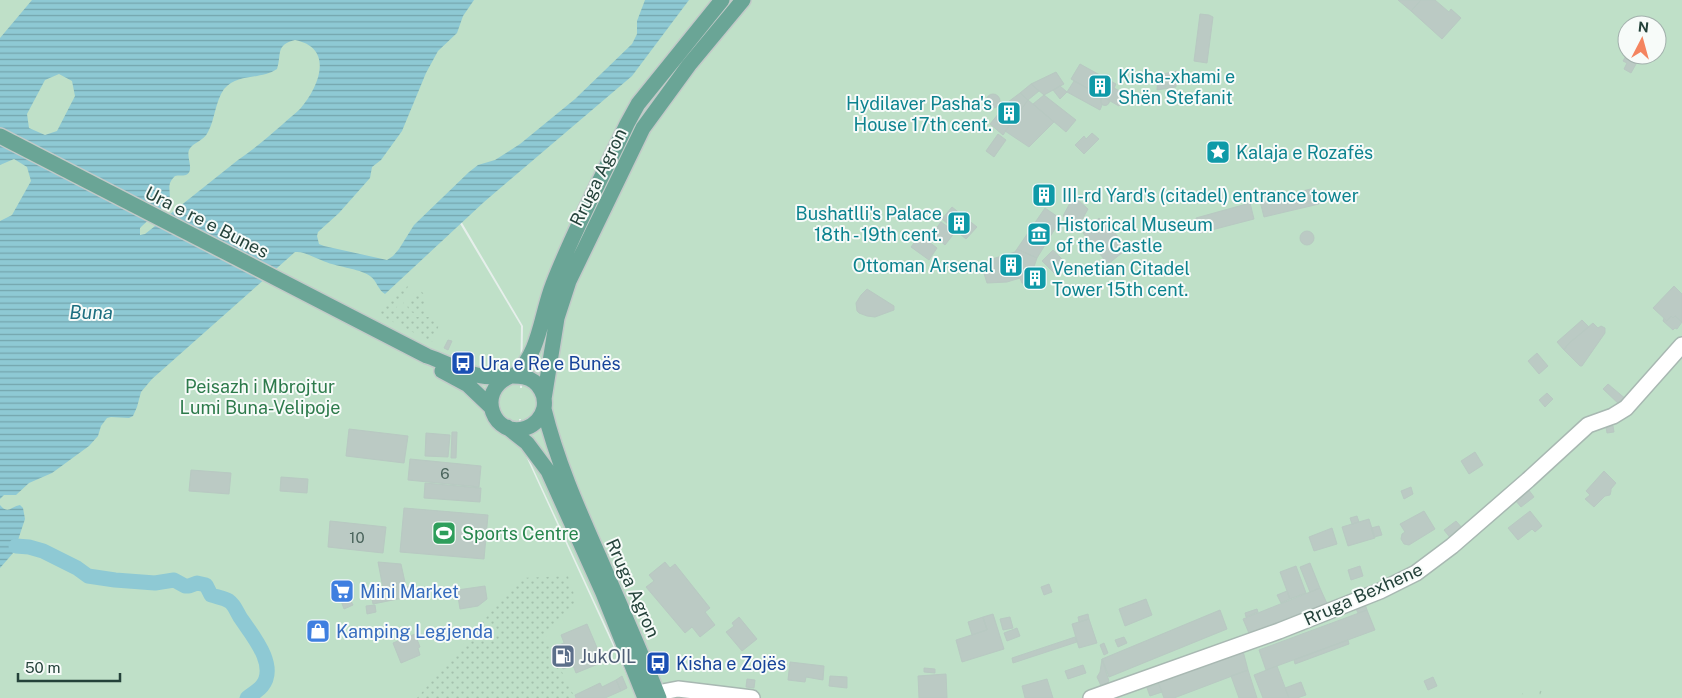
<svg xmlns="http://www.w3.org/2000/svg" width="1682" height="698" font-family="'Public Sans',sans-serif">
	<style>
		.green { fill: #bfe0c8; fill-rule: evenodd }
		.forest { fill: url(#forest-crowns) }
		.garden { fill: url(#garden-dots) }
		.water { fill: url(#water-rules); fill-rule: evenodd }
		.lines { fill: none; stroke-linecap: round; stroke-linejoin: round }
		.canal { stroke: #8ec9d4; stroke-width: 15 }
		.building { fill: #bbcac4; stroke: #b8c9c2 }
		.street-casing { stroke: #a8b8b2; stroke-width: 18 }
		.primary-casing { stroke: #c2cac8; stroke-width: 18 }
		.street { stroke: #fff; stroke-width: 15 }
		.primary { stroke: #6aa596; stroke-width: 15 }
		.labels { text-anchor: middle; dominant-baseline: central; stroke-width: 4; stroke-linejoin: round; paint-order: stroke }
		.number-label { font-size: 15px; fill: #4a645c }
		.culture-label { font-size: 18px; fill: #0d838f; stroke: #f7fbf9; text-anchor: start }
		.street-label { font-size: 18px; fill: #24423a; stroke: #f7fbf9 }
		.transit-label { font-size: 18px; fill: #164399; stroke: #f7fbf9; text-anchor: start }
		.park-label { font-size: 18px; fill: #2d7a4b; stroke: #f7fbf9 }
		.leisure-label { font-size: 18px; fill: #27864d; stroke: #f7fbf9; text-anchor: start }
		.shop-label { font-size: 18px; fill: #366cbe; stroke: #f7fbf9; text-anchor: start }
		.service-label { font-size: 18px; fill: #4e5e75; stroke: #f7fbf9; text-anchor: start }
		.water-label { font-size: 19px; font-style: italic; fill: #1c6f80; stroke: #f7fbf9 }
	</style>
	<defs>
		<pattern id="forest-crowns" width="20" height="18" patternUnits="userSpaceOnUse" patternTransform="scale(1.25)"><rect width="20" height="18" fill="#bfe0c8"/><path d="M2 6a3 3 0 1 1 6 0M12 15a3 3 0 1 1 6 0" fill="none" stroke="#a4c1ad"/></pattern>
		<pattern id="garden-dots" width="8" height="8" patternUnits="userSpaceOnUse" patternTransform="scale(1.25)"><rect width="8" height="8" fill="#bfe0c8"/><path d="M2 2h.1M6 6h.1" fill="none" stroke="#a4c1ad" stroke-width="1.8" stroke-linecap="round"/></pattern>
		<pattern id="water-rules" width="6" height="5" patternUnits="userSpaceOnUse" patternTransform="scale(1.25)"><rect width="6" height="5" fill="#8ec9d4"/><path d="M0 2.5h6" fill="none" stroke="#74a5ad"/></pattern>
	</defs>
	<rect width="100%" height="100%" fill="#e6efeb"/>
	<path class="green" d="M0,0h1682v698h-1043l-117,-254 -1,-25h-2v22l118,257h-637zM1627,25h30v30h-30zM461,221l62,105 -1,62h-2l1,-62 -62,-104z"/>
	<path class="forest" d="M1537,688l13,10h-39z"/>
	<path class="garden" d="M410,283l-16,29 3,2 7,-12c-1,20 15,14 28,15l1,4 7,2 -8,19 -56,-29z
		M419,289l5,5 1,16 3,4c-8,2 -24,0 -20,-12 1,-5 7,-9 11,-13z
		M568,576l9,27 -32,35 30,60h-158l103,-120z"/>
	<path class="water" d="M32,0h442l-11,16 -6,17 -19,18 -12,22 -24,58 -21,29 -9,7 -2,11 -31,35 -21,19 -1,4 2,8 5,2 63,14 6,-4 6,-7 15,-24 55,-53 9,-7 17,-5 25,-16 55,-45 57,-55 5,-10v-13l8,-21h44l-57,76 -148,126 -99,92c-7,-4 -8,-13 -15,-18 -11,-8 -35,-9 -49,-16 -9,-3 -17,-9 -26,-8l-143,127 -11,13 -4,15 -4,9 -4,2 -18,-1 -4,1 -6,8 -3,10 -9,10 -37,27 -23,10 -13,12h-12l-4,4v-278l12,-6 19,-34 -4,-14 -13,-8 -14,6v-127zM295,40c40,8 24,47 5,69 -5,5 -12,10 -17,15 -15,13 -29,25 -45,36 -31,25 -62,49 -93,74l-5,1v-7l2,-2 27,-25c3,-11 -4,-15 6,-25 3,-1 8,0 11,-1 9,-4 0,-18 3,-25 4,-8 15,-9 19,-18 7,-13 7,-30 16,-43 14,-16 37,-9 53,-20 5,-15 -2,-24 18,-29zM59,74l13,7 3,15 -18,35 -12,4 -16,-7 -2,-14 18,-34z
		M0,505c8,10 12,1 20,0l3,3 2,11 -11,33 -14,16z"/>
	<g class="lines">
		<path class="canal" d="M16,546l13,1 14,4 34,17 11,8 27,4 40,3 19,-3 11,6h4l8,-3 9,2 5,10c6,2 13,3 18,6 7,5 8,13 13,19 11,16 36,46 20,66 -4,5 -10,8 -15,12"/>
	</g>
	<path class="building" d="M1398,0h23l-10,11z
		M1421,0h14l14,12 2,-3 10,9 -19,21 -31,-28z
		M1200,14l9,1 4,2 -6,46 -13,-2z
		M1627,54l14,1 -10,18 -7,-4 3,-6 -4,-2z
		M1080,64l36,20 -2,4 11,6 -6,12 -48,-27z
		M1177,71l-1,16 -19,3 1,-15z
		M1056,72l8,12 -20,11 -13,-11z
		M1074,81l30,16 -3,3 1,5 -2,5 -33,-18z
		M1031,84l8,7 -11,9 -8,-7z
		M1060,86l7,6 -7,7 -7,-9z
		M1020,93l8,7 -25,35 -13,-11 18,-22z
		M986 101a7 7 0 1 1 14 0a7 7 0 1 1-14 0Z
		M1044,95l32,25 -10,12 -33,-28z
		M1100.5 101a4.5 4.5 0 1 1 9 0a4.5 4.5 0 1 1-9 0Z
		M1028,100l26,22 -25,25 -24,-16z
		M1092,133l7,6 -15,15 -9,-9 9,-9 2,3z
		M998,134l8,6 -12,17 -8,-6z
		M1037 195a7 7 0 1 1 14 0a7 7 0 1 1-14 0Z
		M1315,188l4,16 -55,13 -4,-16z
		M1077,199l11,10 -9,16 -16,-9 7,-13z
		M1250,203l4,16 -54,14 -4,-15z
		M952,207l25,20 -11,12 -24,-20z
		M1045,208l16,11 -24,39 -20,-9z
		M1099,218l16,15 12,16 -19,15 -25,-31z
		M941,222l14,10 -10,13 -13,-11z
		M1300 238a7 7 0 1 1 14 0a7 7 0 1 1-14 0Z
		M920,235l17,13 -8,12 -18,-13z
		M1017,249l20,9 -9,26 -6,-1 -2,-5 -13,4 -20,1 -5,-16 11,-4 -1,-4 23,-7z
		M1053,250l14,14 -11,11 -14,-14z
		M1033,269l5,3 2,6 -2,4 -5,3 -5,-1z
		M1674,286l8,8v28l-7,-6 -2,2 -2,-2 -4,5 -14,-13z
		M867,289l27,17v4l-19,7 -8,-1 -8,-3 -2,-2 -1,-8 5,-8z
		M1671,316l2,2 2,-2 7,6 -5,7 -2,-1 -2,2 -10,-9 1,-3 3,3z
		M1582,320l7,7 -21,17 -4,6 -7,-8z
		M1593,323l5,5 3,-2 4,2v5l-23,33h-2l-16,-16 4,-6z
		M448,340l4,1 -4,9 -4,-2z
		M1537,353l11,13 -9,8 -11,-13z
		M1608,384l19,16 -6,6 -18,-17z
		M1547,393l6,6 -8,8 -6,-7z
		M1613,426l1,6 -7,1 -1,-6z
		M349,429l59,7 -4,27 -58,-7z
		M452,432h5l-1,26h-5z
		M426,433l24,2 -2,22 -23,-1z
		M1475,452l8,13 -14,9 -8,-13z
		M410,459l71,7 -2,21 -71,-7z
		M191,470l40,3 -2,21 -40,-3z
		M1604,471l12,12 -5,6v2l-1,4 -5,1 -11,11 -9,-8 5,-4 -4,-4z
		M281,477l27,2 -1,14 -27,-2z
		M425,483l56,5 -1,14 -56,-4z
		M1411,487l2,7 -9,5 -3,-8z
		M1528,489l6,8 -13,10 -6,-7z
		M404,508l84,7 -4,44 -84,-7z
		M1424,511l11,18 -26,16 -5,-1 -3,-5 1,-5 3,-2 -5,-8z
		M1530,511l12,15 -7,6 -3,-3 -14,11 -10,-12z
		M1357,516l2,6 -7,2 -2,-6z
		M1369,519l6,19 -27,8 -6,-19z
		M330,521l56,6 -3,26 -55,-6z
		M1456,521l8,9 -12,10 -8,-10z
		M1379,526l3,9 -8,2 -3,-9z
		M1332,528l5,16 -23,7 -5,-14z
		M378,562l23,2 5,23 9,-2 3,10 -45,9 -3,-15 13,-1z
		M665,562l5,6 5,-4 35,44 -5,4 10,13 -15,12 -8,-10 -7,6 -39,-46 8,-6 -5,-6z
		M1310,563l10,25 -10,4 -10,-25z
		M1296,566l10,27 -16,6 -10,-27z
		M1360,566l3,10 -12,4 -3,-10z
		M344,584l4,11 -8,3 -5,-11z
		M1049,584l3,8 -8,3 -3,-8z
		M485,586l2,13 -9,7 -18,3 -3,-19z
		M1320,588l9,20 -78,30 -8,-19z
		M1287,591l3,8 -9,4 -4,-8z
		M348,595l5,10 -9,4 -4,-11z
		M1146,599l6,16 -27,11 -6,-17z
		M1365,604l2,6 -9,3 -3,-6z
		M375,605l1,7 -9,2 -1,-8z
		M1257,609l1,3 -12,5 -1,-4z
		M1220,610l7,19 -118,48 -7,-18z
		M1367,610l8,20 -109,40 -7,-20z
		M993,614l11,35 -42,13 -6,-22 31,-10 -4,-13z
		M1088,614l1,5 -10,3 -1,-5z
		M739,617l18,22 -15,12 -16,-19 8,-6 -2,-3z
		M983,617l4,13 -15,5 -4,-13z
		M1010,617l3,11 -10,2 -3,-11z
		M1089,619l8,24 -18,5 -7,-24z
		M587,624l16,38 -27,11 -15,-38z
		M1017,628l3,8 -13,5 -3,-8z
		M415,634l5,13 -2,1 2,7 -19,8 -8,-20z
		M1075,637l2,5 -64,21 -1,-5z
		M1124,637l3,6 -9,4 -3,-7z
		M1348,640l1,4 -54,20 -1,-4z
		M564,643l9,22 -10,4 -9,-22z
		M1104,643l4,10 -4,2 -4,-10z
		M1243,651l5,19 -74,28h-10l-6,-16z
		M1102,659l7,22 -7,7 -5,-11 3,-5z
		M790,662l34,4 -1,14 -17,-3 -1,5 -17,-2z
		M1083,665l3,8 -18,6 -3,-8z
		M1277,666l12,32h-26l-9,-23z
		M924,668l11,1v4l-11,-1z
		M1248,670l9,28h-18l-8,-22z
		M946,674l1,24h-28l-1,-22z
		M622,676l5,12 -6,3 -5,-11z
		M830,676l17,1v11l-18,-2z
		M1433,677l4,9 -9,4 -4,-9z
		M747,679l8,1 -1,8 -8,-1z
		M1047,679l6,19h-28l-3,-12z
		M616,680l5,11 -16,7h-29l-1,-3 25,-12 2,4z
		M1301,682l5,13 -9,3h-8l-4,-10z
		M1159,684l3,8 -12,4 -3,-8z"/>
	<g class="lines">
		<g class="street-casing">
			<path id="street" d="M645,697l12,-4 21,-4 74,9
				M1091,698l188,-67 101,-40 36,-18 36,-27 76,-66 60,-55 25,-9 13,-8 56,-63"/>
		</g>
		<g class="primary-casing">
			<path id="primary" d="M0,136l427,220c18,6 35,16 54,20 20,4 48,-9 60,14 3,5 4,12 3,18 -2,9 -9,17 -18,20 -32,11 -51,-36 -17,-51
				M442,371l26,14 23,22
				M515,375c25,-22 26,-61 38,-91 21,-54 49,-107 74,-160l11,-20 84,-104
				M544,399l13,-81 12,-37 74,-153 46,-63 54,-65
				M544,409c13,53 35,102 57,152 20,46 40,91 58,137
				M507,427l20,16 21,28 55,122 42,105"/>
		</g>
		<use href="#street" class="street"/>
		<use href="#primary" class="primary"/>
	</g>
	<defs>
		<g id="building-square" transform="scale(1.25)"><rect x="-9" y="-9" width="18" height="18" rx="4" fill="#0f9aa8" stroke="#f7fbf9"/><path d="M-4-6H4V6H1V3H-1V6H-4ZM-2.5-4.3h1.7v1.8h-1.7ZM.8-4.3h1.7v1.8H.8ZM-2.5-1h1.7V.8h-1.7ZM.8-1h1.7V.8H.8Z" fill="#fff"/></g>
		<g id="sight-square" transform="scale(1.25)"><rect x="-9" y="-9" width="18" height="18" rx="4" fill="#0f9aa8" stroke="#f7fbf9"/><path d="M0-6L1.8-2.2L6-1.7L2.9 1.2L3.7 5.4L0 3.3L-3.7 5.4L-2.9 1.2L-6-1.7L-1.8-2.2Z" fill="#fff"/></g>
		<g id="museum-square" transform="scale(1.25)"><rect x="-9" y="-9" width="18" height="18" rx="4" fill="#0f9aa8" stroke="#f7fbf9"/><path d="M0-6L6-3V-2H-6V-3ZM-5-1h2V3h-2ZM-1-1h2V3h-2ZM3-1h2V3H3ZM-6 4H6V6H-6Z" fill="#fff"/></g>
		<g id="bus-square" transform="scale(1.25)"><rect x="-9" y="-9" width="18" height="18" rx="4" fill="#1a4fb4" stroke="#f7fbf9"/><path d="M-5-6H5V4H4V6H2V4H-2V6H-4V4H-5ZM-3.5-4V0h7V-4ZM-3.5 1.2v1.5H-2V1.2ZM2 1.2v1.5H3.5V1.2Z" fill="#fff"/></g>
		<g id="stadium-square" transform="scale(1.25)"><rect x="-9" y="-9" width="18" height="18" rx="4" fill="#2e9e5b" stroke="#f7fbf9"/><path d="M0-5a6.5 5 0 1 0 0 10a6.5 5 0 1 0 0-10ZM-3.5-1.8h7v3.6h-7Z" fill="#fff"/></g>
		<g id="supermarket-square" transform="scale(1.25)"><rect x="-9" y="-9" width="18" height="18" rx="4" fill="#3f7fe0" stroke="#f7fbf9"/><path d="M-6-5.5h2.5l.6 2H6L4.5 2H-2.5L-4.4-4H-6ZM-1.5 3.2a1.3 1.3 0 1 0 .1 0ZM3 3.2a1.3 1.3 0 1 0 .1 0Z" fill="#fff"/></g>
		<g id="shop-square" transform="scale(1.25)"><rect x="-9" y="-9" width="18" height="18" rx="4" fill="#3f7fe0" stroke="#f7fbf9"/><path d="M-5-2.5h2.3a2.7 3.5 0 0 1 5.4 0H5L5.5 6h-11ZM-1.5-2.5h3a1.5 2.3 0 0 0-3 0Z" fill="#fff"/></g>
		<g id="fuel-square" transform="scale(1.25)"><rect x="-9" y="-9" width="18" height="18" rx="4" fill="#5c6f8a" stroke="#f7fbf9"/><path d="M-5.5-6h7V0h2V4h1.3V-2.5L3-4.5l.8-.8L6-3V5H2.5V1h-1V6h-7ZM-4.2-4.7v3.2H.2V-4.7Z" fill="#fff"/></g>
	</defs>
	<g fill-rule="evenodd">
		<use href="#building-square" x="1100" y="86"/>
		<use href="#building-square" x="1009" y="113"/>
		<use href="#sight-square" x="1218" y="152"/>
		<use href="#building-square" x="1044" y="195"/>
		<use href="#building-square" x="959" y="223"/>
		<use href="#museum-square" x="1039" y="234"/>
		<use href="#building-square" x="1011" y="265"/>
		<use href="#building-square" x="1035" y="278"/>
		<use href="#bus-square" x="463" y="363"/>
		<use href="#stadium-square" x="444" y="533"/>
		<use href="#supermarket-square" x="342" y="591"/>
		<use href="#shop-square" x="318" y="631"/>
		<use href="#fuel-square" x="563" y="656"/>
		<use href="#bus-square" x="658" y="663"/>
	</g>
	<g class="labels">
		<g class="number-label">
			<text x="445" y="473">6</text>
			<text x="357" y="537">10</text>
		</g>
		<g class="culture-label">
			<text x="1118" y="76">Kisha-xhami e<tspan x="1118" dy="21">Shën Stefanit</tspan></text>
			<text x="992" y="103" text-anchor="end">Hydilaver Pasha's<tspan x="992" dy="21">House 17th cent.</tspan></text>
			<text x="1236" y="152">Kalaja e Rozafës</text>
			<text x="1062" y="195">III-rd Yard's (citadel) entrance tower</text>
			<text x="942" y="213" text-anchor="end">Bushatlli's Palace<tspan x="942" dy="21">18th - 19th cent.</tspan></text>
			<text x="1056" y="224">Historical Museum<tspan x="1056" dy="21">of the Castle</tspan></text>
			<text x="994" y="265" text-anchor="end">Ottoman Arsenal</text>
			<text x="1052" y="268">Venetian Citadel<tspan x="1052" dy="21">Tower 15th cent.</tspan></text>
		</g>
		<g class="street-label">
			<text transform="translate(598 177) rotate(-64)">Rruga Agron</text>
			<text transform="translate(207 222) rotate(27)">Ura e re e Bunes</text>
			<text transform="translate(633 588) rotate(66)">Rruga Agron</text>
			<text transform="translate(1363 594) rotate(-24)">Rruga Bexhene</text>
		</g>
		<g class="transit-label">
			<text x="480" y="363">Ura e Re e Bunës</text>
			<text x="676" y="663">Kisha e Zojës</text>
		</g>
		<g class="park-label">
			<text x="260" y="386">Peisazh i Mbrojtur<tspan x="260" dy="21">Lumi Buna-Velipoje</tspan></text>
		</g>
		<g class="leisure-label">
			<text x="462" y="533">Sports Centre</text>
		</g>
		<g class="shop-label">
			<text x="360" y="591">Mini Market</text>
			<text x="336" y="631">Kamping Legjenda</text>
		</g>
		<g class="service-label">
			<text x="580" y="656">JukOIL</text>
		</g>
		<g class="water-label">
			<text x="91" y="312">Buna</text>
		</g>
	</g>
	<g transform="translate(1642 40) rotate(6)"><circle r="24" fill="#f7fbf9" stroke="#a3b1ad"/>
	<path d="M0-4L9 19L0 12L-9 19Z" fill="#f4845f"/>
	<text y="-8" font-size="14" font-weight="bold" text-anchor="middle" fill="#24423a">N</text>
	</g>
	<path d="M18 673v8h102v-8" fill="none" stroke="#24423a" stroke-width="2.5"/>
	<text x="25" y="673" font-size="15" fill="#24423a" stroke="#f7fbf9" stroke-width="4" paint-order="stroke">50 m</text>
</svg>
